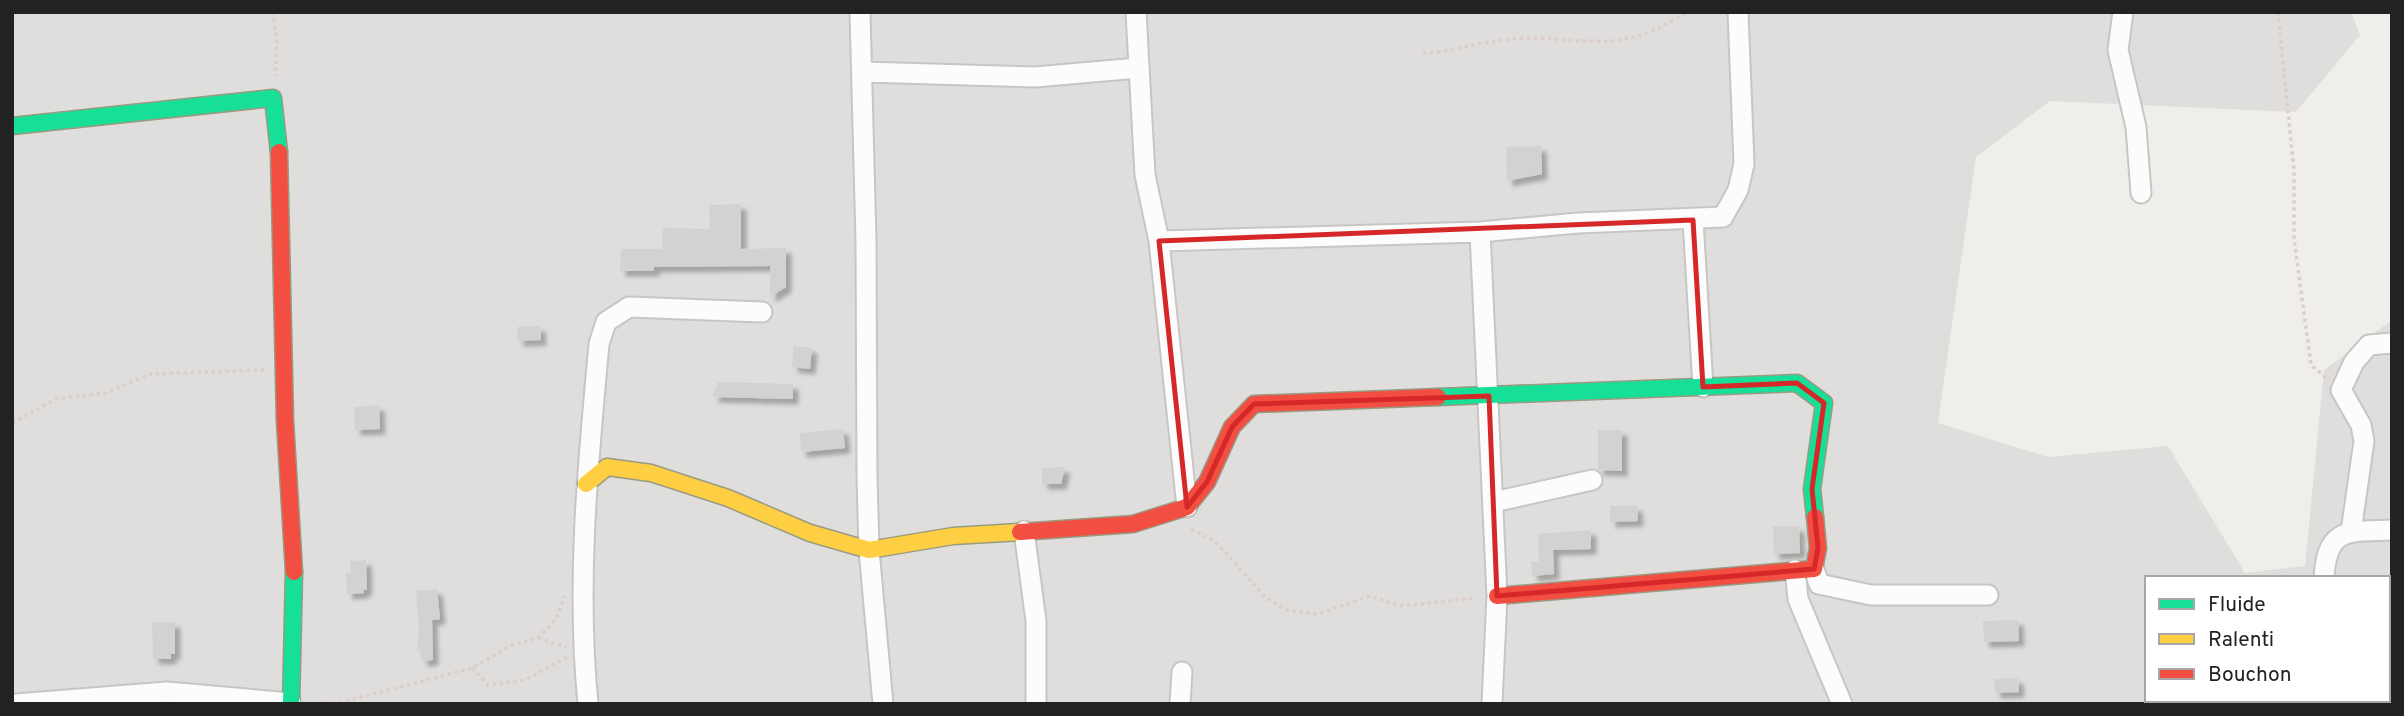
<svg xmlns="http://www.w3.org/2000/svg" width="2404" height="716" font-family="Overpass,sans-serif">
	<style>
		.residential { fill: #dfdedc }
		.building { fill: #d4d2d0; filter: url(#shadow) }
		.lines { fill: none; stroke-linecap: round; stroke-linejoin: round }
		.street-casing { stroke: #c7c6c5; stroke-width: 23 }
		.fast-casing { stroke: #999a82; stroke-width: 19 }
		.slow-casing { stroke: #999a82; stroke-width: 19 }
		.jam-casing { stroke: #999a82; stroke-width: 19 }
		.path { stroke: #dbcecd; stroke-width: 3.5; stroke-dasharray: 3.5 3.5; stroke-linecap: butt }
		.street { stroke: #fdfcfc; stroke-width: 19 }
		.fast { stroke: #16e098; stroke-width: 16 }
		.slow { stroke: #ffcf43; stroke-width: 16 }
		.jam { stroke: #f24e42; stroke-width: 16 }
		.marked { fill: none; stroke: #d62828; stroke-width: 5; stroke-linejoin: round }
	</style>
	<defs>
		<filter id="shadow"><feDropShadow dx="5.5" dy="5.5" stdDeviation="2" flood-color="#0004"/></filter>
	</defs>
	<rect width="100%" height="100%" fill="#f0eeeb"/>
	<path class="residential" d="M12,12h2339l9,23 -64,77 -246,-11 -74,56 -38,266 110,34 120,-11 77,127 60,-7 19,-196 68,-50v334l-4,5v-81h-241v122h241v-32l4,1v35h-2380z"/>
	<path class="building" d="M1541,146l1,28 -35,7 -1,-34z
		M741,204v45l45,-1v39l-16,10v-31l-116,1v4h-34l1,-22h41l1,-21 47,1 -1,-24z
		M540,326l1,14 -23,1 -1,-14z
		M794,346l18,2 -2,21 -18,-2z
		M718,382l75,2v15l-81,-2z
		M379,405l1,24 -25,1 -1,-23z
		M843,429l2,19 -44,4 -1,-19z
		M1598,430h24v41l-24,-1z
		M1065,467l-4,17h-19v-16z
		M1610,506h27l1,15 -28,1z
		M1773,526h26l1,27 -26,1z
		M1591,530v19l-38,1 1,24 -22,2 -1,-14 8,-1 -1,-27z
		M366,560l1,30h-4l1,3 -17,1 -1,-21h5l-1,-12z
		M437,589l3,30 -8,1 1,40 -11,1 -1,-11 -4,1 2,-21 -3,-39z
		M2018,620l1,21 -35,1 -1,-21z
		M152,622h23v32h-4v5h-18z
		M2018,678l1,14 -24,1 -1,-14z"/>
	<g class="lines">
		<g class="street-casing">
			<path id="street" d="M860,12l6,229 1,237 2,72 14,154
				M1136,12l9,163 14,66 28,266
				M2123,12l-5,38 18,77 5,66
				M863,72l172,5 103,-9
				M1693,220l10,167
				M1480,232l17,364 -5,108
				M1159,241l321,-9 98,-9 145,-6 15,-27 6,-26 -6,-152
				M1494,502l98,-22
				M1024,531l12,90v83
				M2351,532l13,-91 -3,-16 -20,-35 13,-28 15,-17 23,-2
				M1814,569l5,15 52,11h117
				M1795,570l3,29 44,105
				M2324,578c3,-52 24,-46 68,-48
				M16,704l151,-12 124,11
				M588,704c-12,-120 0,-241 11,-360l7,-22 23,-15 133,5
				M1180,704l2,-32
				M2316,704v-4"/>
		</g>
		<g class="fast-casing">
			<path id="fast" d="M12,126l261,-28 6,54
				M1438,397l359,-14 27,20 -12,86 3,28
				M291,704l3,-132"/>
		</g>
		<g class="slow-casing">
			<path id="slow" d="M586,484l21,-17 44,6 77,25 82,35 59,17 84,-14 67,-4"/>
		</g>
		<g class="jam-casing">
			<path id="jam" d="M279,152l6,269 9,151
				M1020,532l113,-8 54,-17 20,-25 25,-55 22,-23 184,-7
				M1497,596l317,-27 4,-21 -3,-31"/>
		</g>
		<path class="path" d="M272,12l5,28 -2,36
			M2278,12l16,159v68l17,126 18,15
			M12,19l6,-7
			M1423,53c31,-1 58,-12 89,-14 42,-4 92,10 133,-5 15,-6 29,-15 43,-22
			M12,423l44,-24 50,-6 44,-19 114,-4
			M1191,529l24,12 51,57 21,12 30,4 53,-18 29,10 77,-8
			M538,638l29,9
			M472,668l16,17 37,-5 43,-23
			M311,703l31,-1 130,-34 42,-24 24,-6 18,-19 9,-23"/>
		<use href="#street" class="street"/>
		<use href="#fast" class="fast"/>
		<use href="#slow" class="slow"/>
		<use href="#jam" class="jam"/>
	</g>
	<path class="marked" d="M1693,220l10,167 94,-4 27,20 -12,86 6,59 -4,21 -317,27 -8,-200 -235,8 -22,23 -25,55 -20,25 -28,-266z"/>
	<rect width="2404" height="716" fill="none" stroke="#222222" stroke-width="28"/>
	<rect x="2145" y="576" width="245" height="126" fill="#ffffff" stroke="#a7a7a7" stroke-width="2"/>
	<rect x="2159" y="599" width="35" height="10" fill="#16e098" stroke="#a7a7a7" stroke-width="2"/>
	<text x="2208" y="611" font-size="21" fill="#222222">Fluide</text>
	<rect x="2159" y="634" width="35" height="10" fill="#ffcf43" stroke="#a7a7a7" stroke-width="2"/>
	<text x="2208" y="646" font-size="21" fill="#222222">Ralenti</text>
	<rect x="2159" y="669" width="35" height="10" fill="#f24e42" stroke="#a7a7a7" stroke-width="2"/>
	<text x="2208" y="681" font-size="21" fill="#222222">Bouchon</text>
</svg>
